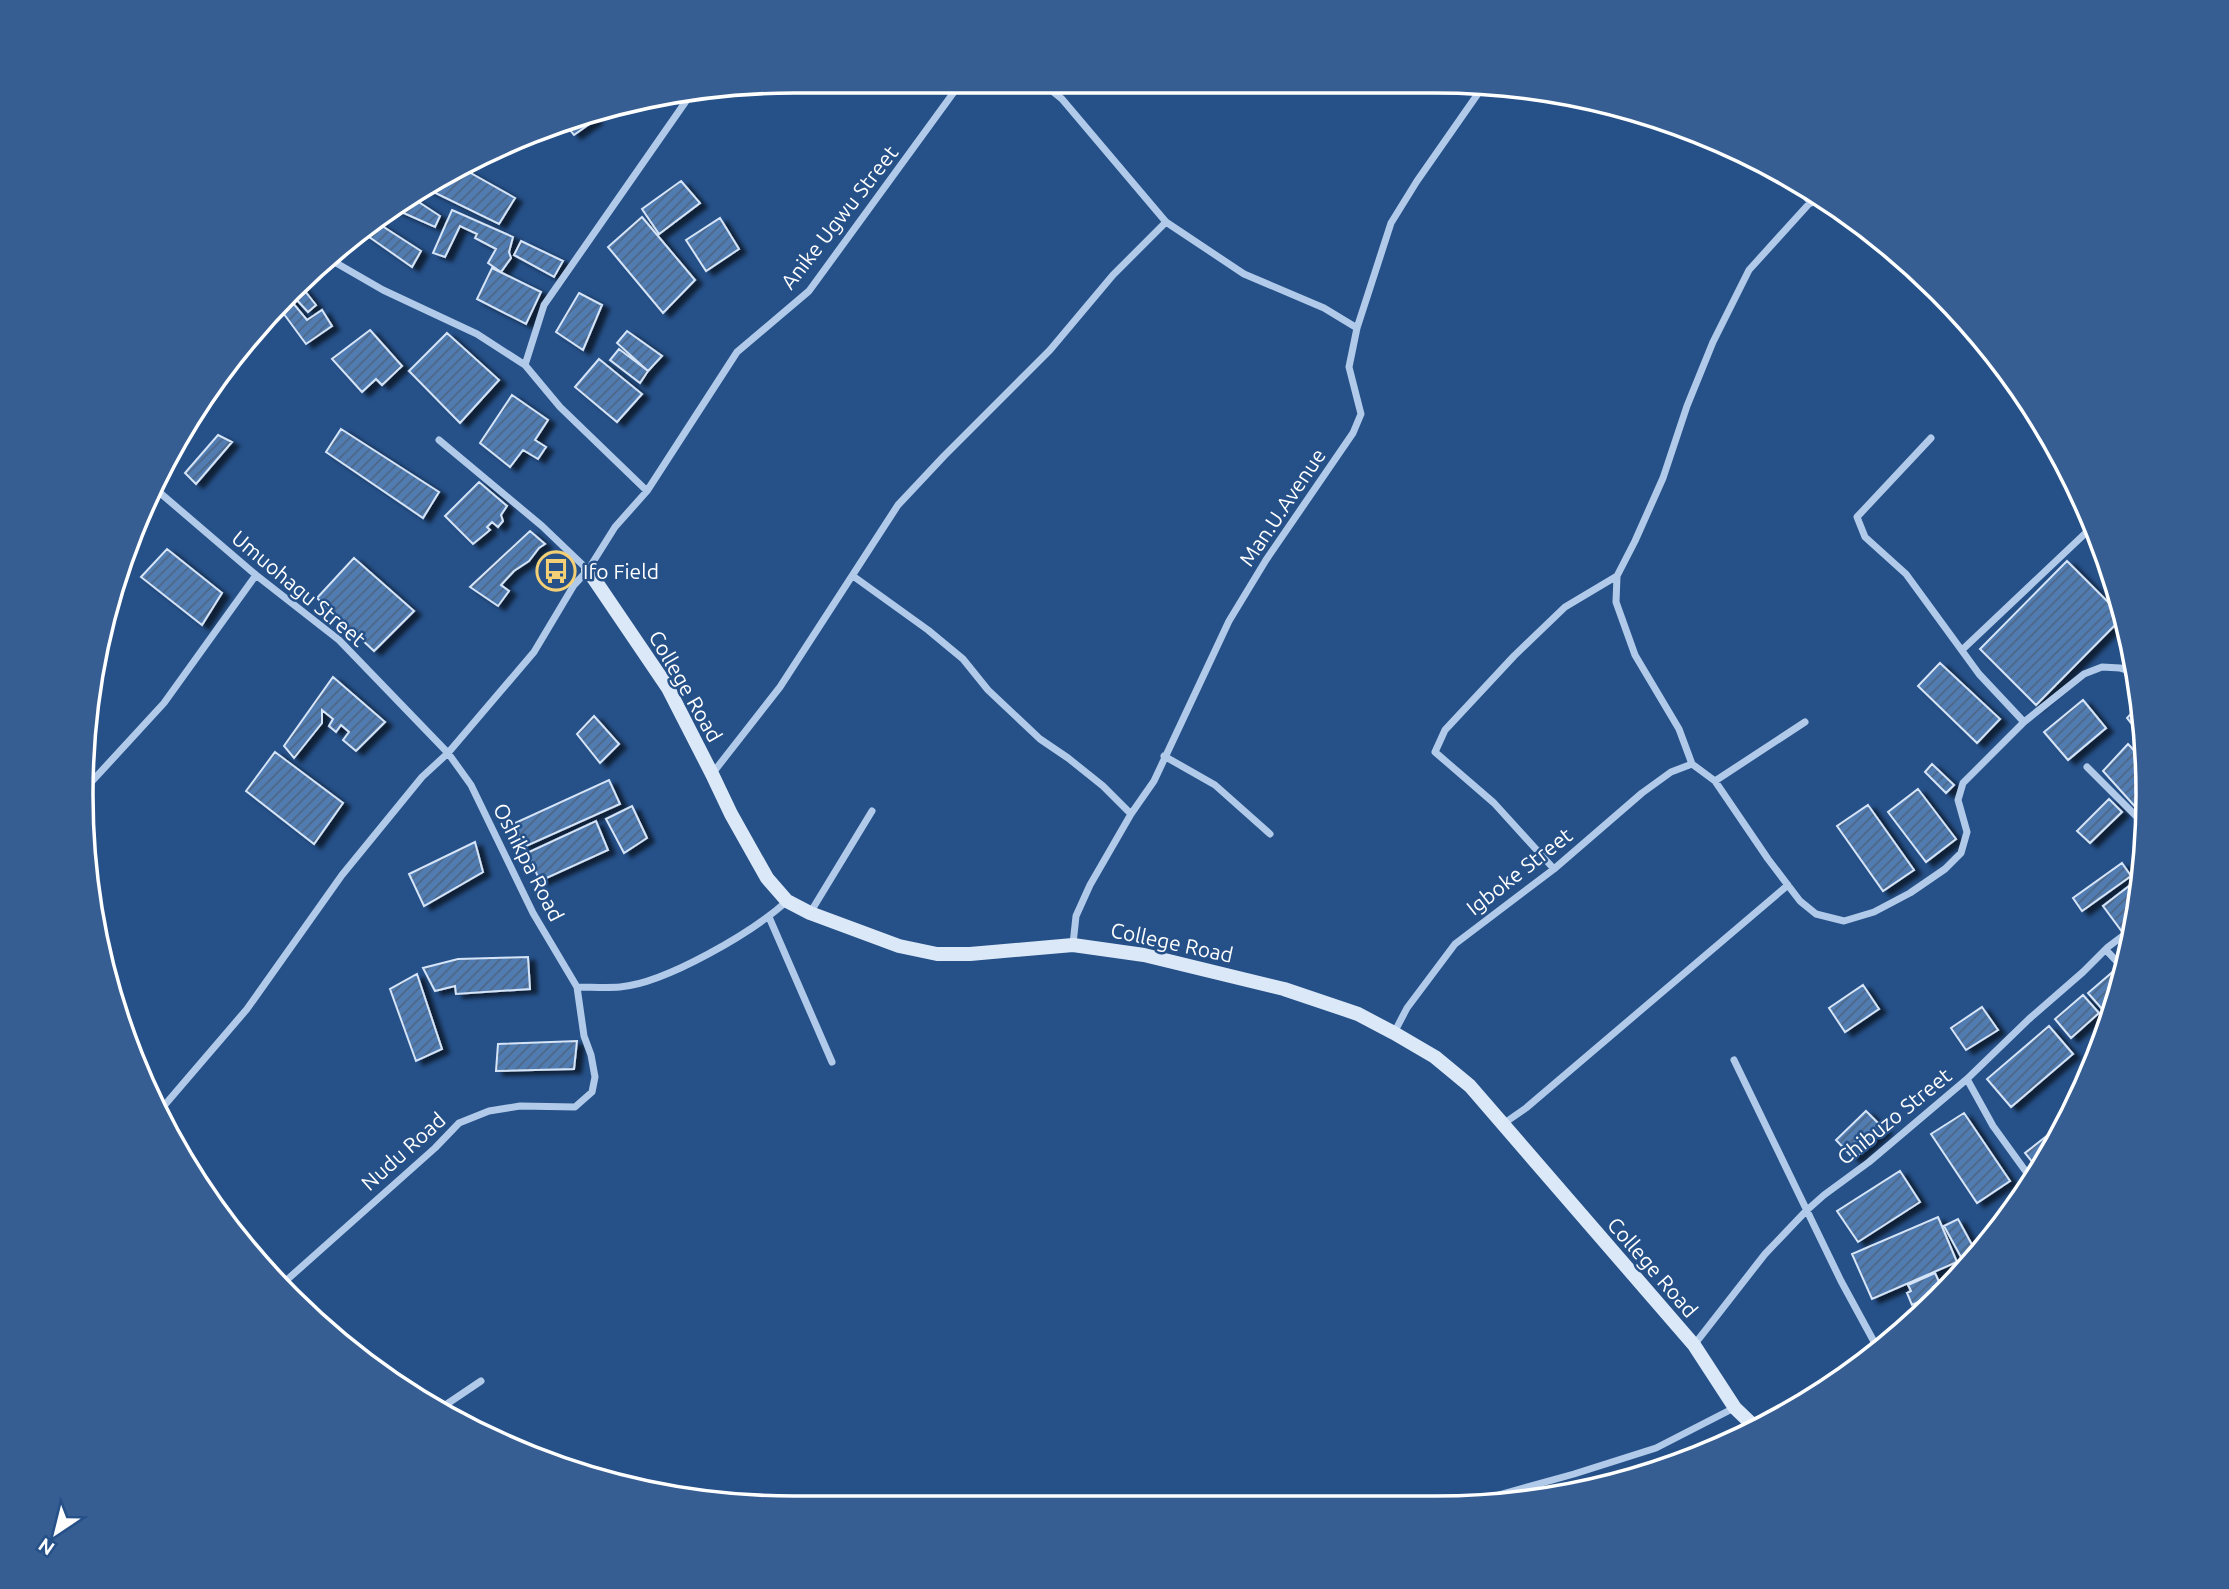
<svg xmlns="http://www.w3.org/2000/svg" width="2229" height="1589" font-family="Ubuntu,sans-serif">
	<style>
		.building { fill: url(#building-hatch); stroke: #d5e4f7; stroke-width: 2; filter: url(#shadow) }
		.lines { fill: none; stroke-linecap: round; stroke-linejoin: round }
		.street { stroke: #b1cae9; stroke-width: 7 }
		.secondary { stroke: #dbe8f8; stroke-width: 14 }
		.labels { text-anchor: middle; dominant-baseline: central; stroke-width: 5; stroke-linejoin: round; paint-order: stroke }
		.street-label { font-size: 21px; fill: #fff; stroke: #255088 }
		.poi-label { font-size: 21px; fill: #fff; stroke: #255088; text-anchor: start }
		.rim { fill: none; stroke: #fff; stroke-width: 3.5 }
	</style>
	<defs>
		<pattern id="building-hatch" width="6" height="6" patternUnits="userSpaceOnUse" patternTransform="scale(1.75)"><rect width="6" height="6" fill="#517cb2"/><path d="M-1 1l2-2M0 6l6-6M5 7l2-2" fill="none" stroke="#4f6684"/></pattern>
		<filter id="shadow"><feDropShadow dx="7" dy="4" stdDeviation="2" flood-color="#0009"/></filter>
	</defs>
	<rect width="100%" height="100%" fill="#255088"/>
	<path class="building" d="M590,112l5,8 -21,15 -11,-14z
		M460,167l55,31 -16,26 -76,-37z
		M681,181l19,22 -41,31 -17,-25z
		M408,195l32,21 -5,11 -45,-20z
		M452,210l61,27 -4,15 2,6 -10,14 -13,-9 8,-14 -21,-11 2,-4 -17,-8 -15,31 -12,-4z
		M380,217l-4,5 45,29 -9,16 -50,-35z
		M642,217l53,63 -32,33 -55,-66z
		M720,218l19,31 -33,22 -20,-31z
		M521,241l42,20 -9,16 -40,-22z
		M492,268l49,24 -15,32 -49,-25z
		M301,286l15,19 -8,7 -13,-14 -3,4 15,18 15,-10 10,16 -26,18 -28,-38z
		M579,293l23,12 -19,45 -27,-18z
		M370,330l32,36 -20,19 -6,-6 -14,13 -30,-33z
		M627,331l35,25 -14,15 -31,-28z
		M447,333l52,47 -39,43 -51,-52z
		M619,349l29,22 -8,12 -30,-23z
		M599,359l43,35 -25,28 -42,-35z
		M512,395l36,25 -13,20 11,7 -8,12 -15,-9 -13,17 -30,-24z
		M341,429l98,63 -16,26 -97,-66z
		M218,435l14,7 -36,42 -11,-11z
		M479,482l28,24 -6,9 2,6 -5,6 -6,-5 -5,5 3,3 -17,14 -28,-28z
		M530,531l15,13 -6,4 -10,13 -15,10 -13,14 8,6 -11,15 -28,-19z
		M167,549l55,44 -20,32 -61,-48z
		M354,558l60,53 -40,40 -57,-53z
		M2067,561l56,56 -87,88 -56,-56z
		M1940,663l60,56 -23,24 -59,-57z
		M333,677l52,45 -29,29 -13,-11 6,-8 -8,-7 -5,7 -7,-6 4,-7 -11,-9v13l-28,35 -10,-12z
		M2083,700l23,28 -38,32 -24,-28z
		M2142,702l2,37 -17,-21z
		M594,716l25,28 -19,19 -23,-29z
		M2128,744l16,17 2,44 -7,6 -36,-40z
		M275,752l68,51 -29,41 -68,-53z
		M1932,764l22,21 -8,8 -21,-21z
		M609,780l11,24 -96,43 -11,-23z
		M1918,789l38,50 -30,23 -38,-50z
		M2109,799l13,13 -32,31 -13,-12z
		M1868,805l46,65 -31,21 -46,-65z
		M632,806l15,32 -23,15 -18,-34z
		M596,821l12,29 -68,31 -13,-28z
		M475,842l8,30 -59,34 -15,-32z
		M2122,863l9,13 -49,35 -9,-13z
		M2133,883l6,8 -6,34 -10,8 -20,-27z
		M528,957l2,32 -74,5 -1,-8 -20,5 -12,-23 35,-9z
		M2116,969l8,9 -14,40 -22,-25z
		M417,974l25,75 -26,12 -26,-72z
		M1863,985l16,24 -34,23 -16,-24z
		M2083,995l16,18 -28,25 -16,-19z
		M1982,1007l16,23 -32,20 -15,-22z
		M2049,1026l24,28 -62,53 -24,-28z
		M577,1041l-3,28 -78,2 2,-27z
		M1866,1111l19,19 -31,29 -18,-19z
		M1964,1113l46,68 -33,22 -46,-69z
		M2071,1117l-33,52 -13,-16z
		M1900,1171l20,31 -62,40 -21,-31z
		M2026,1189l-8,14 -4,-7z
		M1938,1217l19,45 -85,37 -20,-45z
		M1958,1219l18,33 -14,7 -18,-33z
		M1935,1273l5,11 -7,3 3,7 -24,11 -5,-12 4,-2 -3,-6z"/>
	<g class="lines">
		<path class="street" d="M1040,81l22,18 104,123 78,52 80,34 33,20
			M1786,174l25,29
			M331,260l52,30 94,44 48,31 35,42 87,84
			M525,365l19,-60 147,-211
			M1931,438l-74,79 8,20 41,37 73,100 45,48
			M439,440l103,86 46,44
			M152,486l104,89 83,65 109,113 23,32 62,128 44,74 7,49 7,19 4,22 -3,15 -17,15 -55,-1 -31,5 -30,12 -24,25 -155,138
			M853,576l75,54 35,29 25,31 52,49 28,19 35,28 28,28
			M1962,650l131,-124
			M1164,756l51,29 55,49
			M1692,764l23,17 53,78 32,42 16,13 28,7 30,-9 36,-19 35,-24 16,-16 6,-21 -9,-32 5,-17 61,-61 60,-48 18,-7 18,1 15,4
			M1692,764l-13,-35 -44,-74 -19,-53 1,-26 18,-35 28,-63 24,-72 26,-64 36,-72 68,-75
			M2087,767l59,59
			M712,774l68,-87 118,-182 46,-49 106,-106 63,-75 53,-53
			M1715,781l90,-59
			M84,790l80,-87 92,-128
			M1554,869l-60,-66 -59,-51 10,-22 69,-74 51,-49 52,-31
			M810,913l62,-102
			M769,917l63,145
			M1073,944l3,-28 14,-31 41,-71 23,-33 75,-160 37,-61 87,-127 8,-19 -12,-47 8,-39 34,-105 26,-42 67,-96
			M2106,950l20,21
			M577,987c14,0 29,1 43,0 46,-4 133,-55 167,-86
			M1394,1033l13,-25 48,-64 99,-75 88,-76 29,-21 21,-8
			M1734,1060l107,221 37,68
			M1967,1079l26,47 39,54
			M157,1114l90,-105 95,-134 80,-98 26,-24 86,-101 40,-67 14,-15 27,-43 32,-36 90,-139 72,-61 153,-210
			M1503,1124l23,-16 262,-223
			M1694,1345l71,-91 41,-43 18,-16 45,-33 98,-83 62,-60 54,-47 25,-25 24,-18
			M438,1410l43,-29
			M1470,1503l104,-29 82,-26 78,-40"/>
		<path class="secondary" d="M588,570l80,118 44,86 19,40 36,64 20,23 23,12 89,33 38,8h33l103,-9 71,10 140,34 74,25 36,19 41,24 35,29 224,259 41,63 23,22"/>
	</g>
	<defs>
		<g id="bus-ring" transform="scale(2.0125)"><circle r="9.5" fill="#255088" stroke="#f3cf75" stroke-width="1.5"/><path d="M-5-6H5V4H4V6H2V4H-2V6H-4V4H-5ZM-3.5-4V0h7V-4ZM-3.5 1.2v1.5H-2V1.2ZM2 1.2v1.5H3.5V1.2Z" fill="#f3cf75"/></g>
	</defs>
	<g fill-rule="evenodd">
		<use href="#bus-ring" x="556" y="571"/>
	</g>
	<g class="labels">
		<g class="street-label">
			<text transform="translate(839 217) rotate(-52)">Anike Ugwu Street</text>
			<text transform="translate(1282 507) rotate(-56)">Man.U.Avenue</text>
			<text transform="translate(299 588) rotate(40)">Umuohagu Street</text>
			<text transform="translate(686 686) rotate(60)">College Road</text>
			<text transform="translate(529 862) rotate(63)">Oshikpa Road</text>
			<text transform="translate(1519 871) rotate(-38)">Igboke Street</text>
			<text transform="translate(1172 942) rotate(12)">College Road</text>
			<text transform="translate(1894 1116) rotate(-39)">Chibuzo Street</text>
			<text transform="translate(403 1151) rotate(-42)">Nudu Road</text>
			<text transform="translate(1653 1267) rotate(49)">College Road</text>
		</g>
		<g class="poi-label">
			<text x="583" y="571">Ifo Field</text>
		</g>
	</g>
	<path d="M0 0H2229V1589H0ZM794 93H1435A701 701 0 0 1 2136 794V795A701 701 0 0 1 1435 1496H794A701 701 0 0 1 93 795V794A701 701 0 0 1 794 93Z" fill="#365e92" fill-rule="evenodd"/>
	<path class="rim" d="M794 93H1435A701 701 0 0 1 2136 794V795A701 701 0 0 1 1435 1496H794A701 701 0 0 1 93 795V794A701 701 0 0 1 794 93Z"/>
	<g transform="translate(56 1533) rotate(215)" stroke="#255088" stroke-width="5" paint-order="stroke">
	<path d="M0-5L12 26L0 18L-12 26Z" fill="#ffffff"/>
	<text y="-10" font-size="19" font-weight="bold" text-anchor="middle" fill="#ffffff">N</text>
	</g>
</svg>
